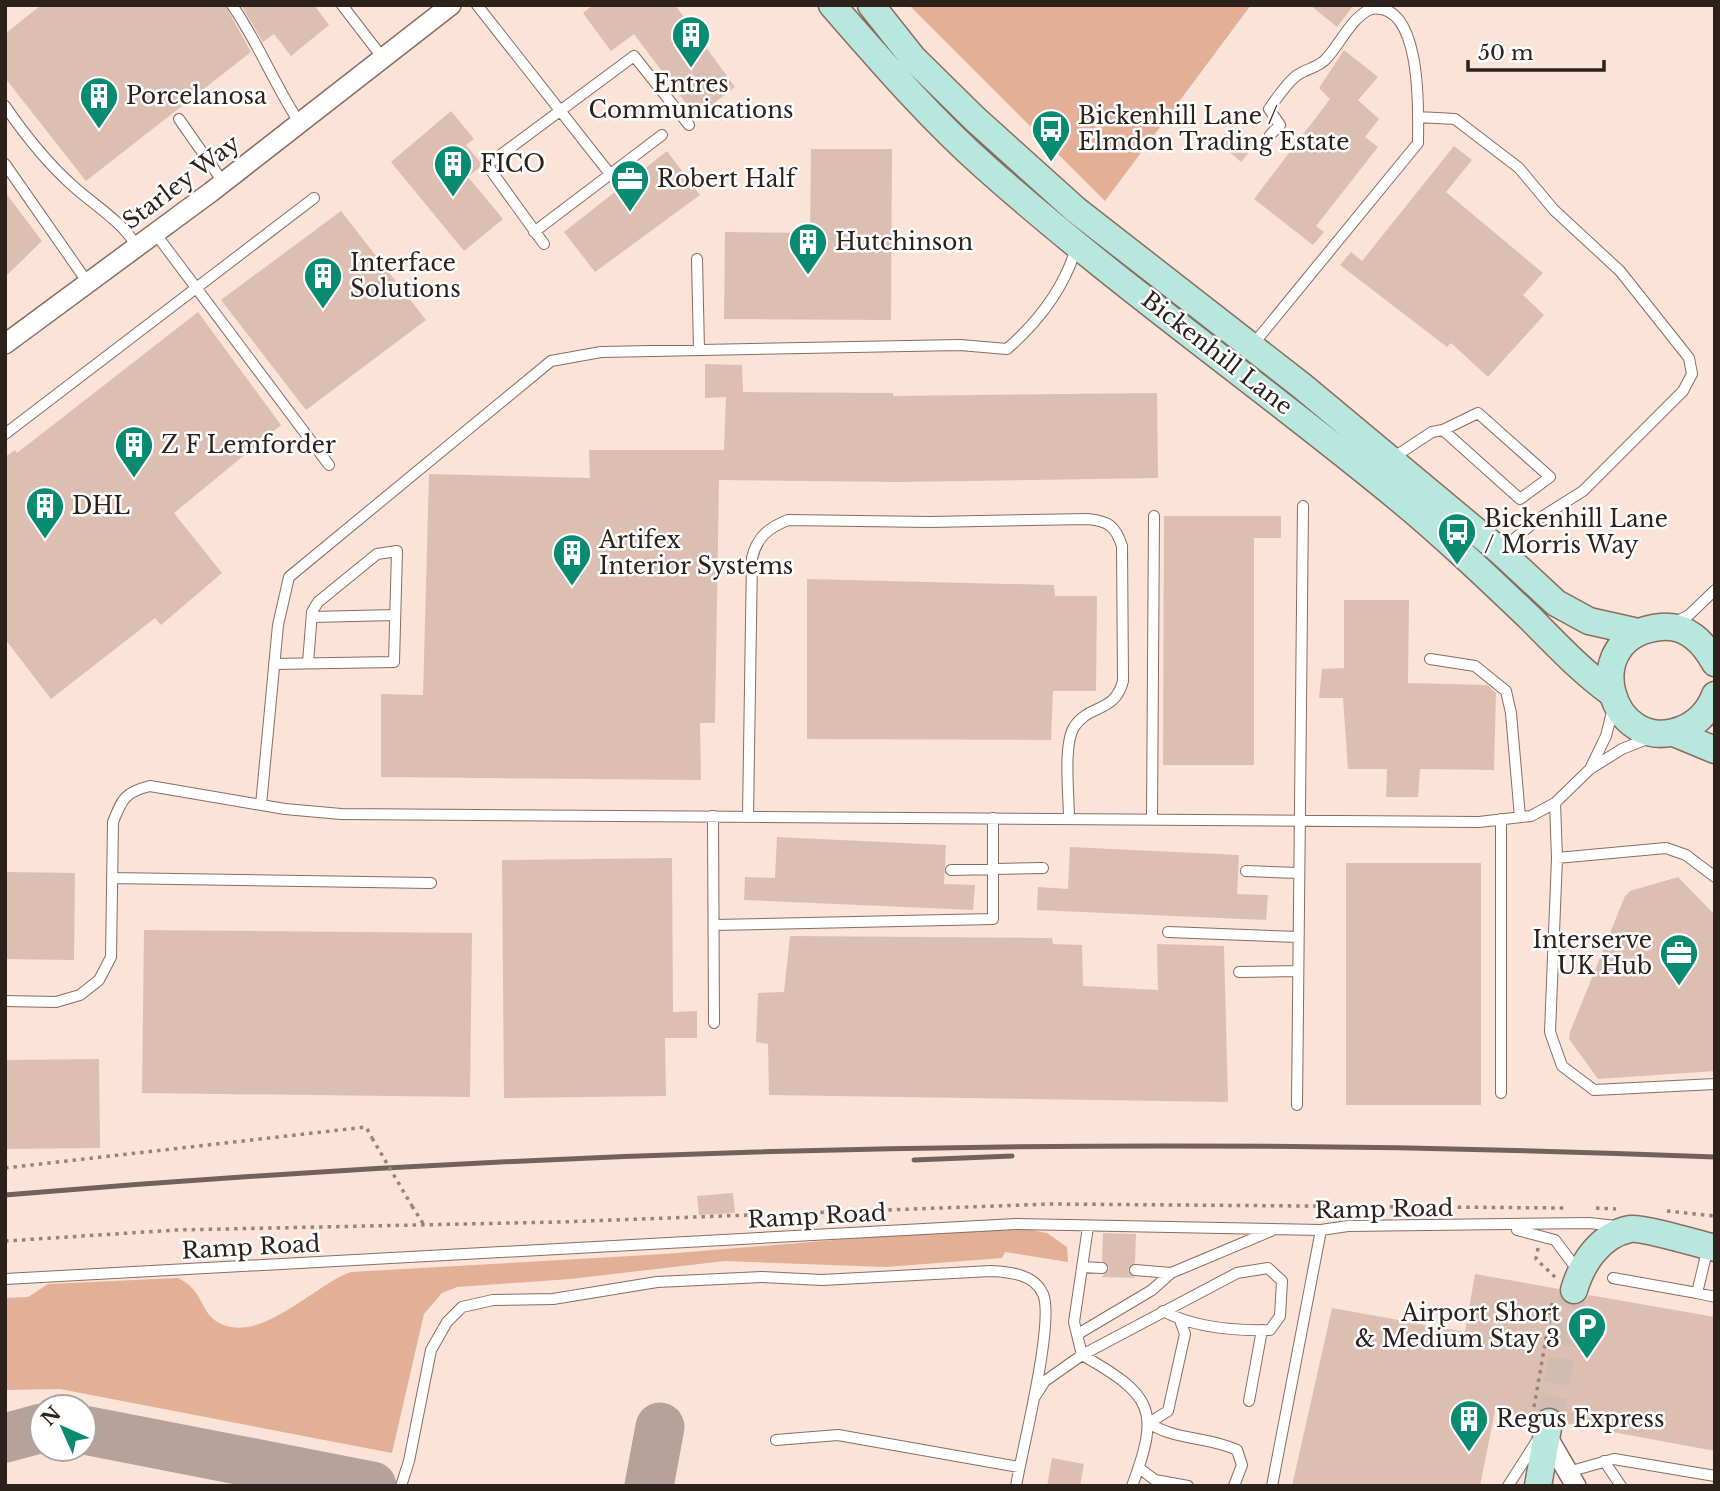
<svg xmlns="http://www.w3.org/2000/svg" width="1720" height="1491" font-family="'Libre Baskerville',serif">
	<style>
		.green { fill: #e4af97 }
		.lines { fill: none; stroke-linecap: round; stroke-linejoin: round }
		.taxiway { stroke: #b6a299; stroke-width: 49 }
		.building { fill: #ddbfb2 }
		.secondary-tunnel { stroke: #d2bcb2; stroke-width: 26; stroke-dasharray: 26 13; stroke-linecap: butt }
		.lane-casing { stroke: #896d61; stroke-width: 12 }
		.street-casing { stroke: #896d61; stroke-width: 22 }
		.secondary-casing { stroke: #896d61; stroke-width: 29 }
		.path { stroke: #96847b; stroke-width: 3.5; stroke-dasharray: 3.5 5; stroke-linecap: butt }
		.lane { stroke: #fff; stroke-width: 10 }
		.street { stroke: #fff; stroke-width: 19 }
		.secondary { stroke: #b8e7dd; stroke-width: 26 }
		.rail { stroke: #72625b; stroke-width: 5 }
		.path-bridge { stroke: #96847b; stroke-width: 3.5; stroke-dasharray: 3.5 5; stroke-linecap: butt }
		.labels { text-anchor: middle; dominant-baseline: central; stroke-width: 5; stroke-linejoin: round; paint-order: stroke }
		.poi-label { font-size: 23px; fill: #2d211c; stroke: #fff; text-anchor: start }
		.street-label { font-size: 23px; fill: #2d211c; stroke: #fff }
	</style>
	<rect width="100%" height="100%" fill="#fbe3d7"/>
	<path class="green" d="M909,5h342l-146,196z
		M1027,1229l20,4 20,14 1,15 -63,-10 -3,6 -116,9 -161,-6 -155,18 -113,8 -15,6 -18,21 -32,139 -332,-64 -55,1v-92l23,-1 20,-13 130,-6c26,13 21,31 38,43 42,27 97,-36 135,-49l314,-18 255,-21z"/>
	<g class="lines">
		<path class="taxiway" d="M84,1430l288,56
			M5,1438l37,-10
			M649,1486l11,-59"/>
	</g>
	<path class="building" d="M41,5h184l26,47 -165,129 -81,-103v-44z
		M241,5h73l15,20 -38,31 -17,-22 -11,8z
		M593,5h82l60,82 -39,30 -62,-83 -23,17 -28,-38z
		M1310,5h44l-17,22z
		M1344,50l34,27 -20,23 21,19 -14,18 13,10 -62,79 8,6 -11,13 -59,-46 76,-100 -11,-11z
		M451,111l23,28 -8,6 14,17v5l-12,10 35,42 -39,32 -73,-89z
		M1232,126l23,19 -14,17 -23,-20z
		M1454,146l18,14 -26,32 97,81 -20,22 21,20 -56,62 -37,-34 -4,4 -107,-82 11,-13 11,9z
		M811,149h81l-1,171 -167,-1 1,-87 85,1z
		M667,151l33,44 -105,77 -31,-40z
		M5,192l37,49 -37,36z
		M341,211l85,109 -120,90 -85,-110z
		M198,312l83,113 -107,88 48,60 -61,52 -6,-7 -104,81 -46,-60v-182l10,-7 2,3z
		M705,364l37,1 1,27 150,1v3l264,-3 1,85 -259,4 -180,-2 -4,243h-15l1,57 -320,-3v-83l42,1 6,-221 161,4 -1,-28h135l2,-53 -21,1z
		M1164,516h117v22h-27v227h-91z
		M807,579l247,6 1,11h42l-1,95h-43l-2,49 -244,-1z
		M1344,600h65l-1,83 79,2 9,8 -2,77 -74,-1 -2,28h-32l1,-28h-39l-5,-71h-24l3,-29 22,-1z
		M777,837l169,8 -2,39 31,1 -2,25 -229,-10 1,-23 30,1z
		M1070,847l169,8 -2,39 31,1 -2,25 -229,-10 1,-23 30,2z
		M672,858l1,154 24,-1v27h-32l1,58 -162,2 -2,-238z
		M1346,863h135v242h-135z
		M5,872l70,1 -1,87 -69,-1z
		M1678,877l37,38v156l-117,8 -29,-40 1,-7 55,-136 5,-5z
		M144,930l328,3 -2,164 -328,-4z
		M790,936l262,2 1,6 29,1 1,41 75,4 -1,-46 67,2 4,156 -459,-7 -1,-51 -12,-2 2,-49 26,-1z
		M99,1059l1,89 -95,1v-89z
		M733,1193l2,20 -36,2 -2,-19z
		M1103,1233l33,1 -1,29 -7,7 7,8 -33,-1 7,-9 -7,-7z
		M1475,1274l84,15 3,11 8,5 14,-3 5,-7 126,22v134l-151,-28 -4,-13 -8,-3 -9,1 -9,10 -39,-7 -15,75h-188l40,-178 133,24z
		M1052,1458l32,6 -4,22h-33z"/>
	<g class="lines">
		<path class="secondary-tunnel" d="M1549,1422l25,-132"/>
		<g class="lane-casing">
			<path id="lane" d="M232,5c26,37 42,79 67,117
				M342,5l40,52
				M477,5l133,169
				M5,106c20,29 42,57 68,80 22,20 49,35 64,61
				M1418,117l37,2 64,49 35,42 66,61 69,87 3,16 -9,17 -100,100 -46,29 -35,29
				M179,119l44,63
				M5,164l83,119
				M534,232l128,-97
				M155,233l174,232
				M544,244l-57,-79 147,-109 55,69
				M697,259l2,91
				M1251,347l167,-204c0,-24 6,-143 -47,-134 -20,8 -31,36 -46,51 -8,8 -20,9 -29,16 -10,8 -19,22 -27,33l11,16 -10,10
				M5,434l309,-236
				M1391,459l41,-27 11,-2 77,69 30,-22 -72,-64 -35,17
				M312,617l83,-2
				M1674,623l15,-8 26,-25
				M1430,659l45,7 31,25 5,22 9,104
				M274,664l120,-2 3,-111 -20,3 -59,48 -6,10 -4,51
				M1590,769l16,-33 7,-28
				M1555,803l2,55 -7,174 12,34 32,24 121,-6
				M261,805l17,-180 11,-48 262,-216 50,-9 359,-7 47,4c32,-28 57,-60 69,-101
				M713,816l1,207
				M748,816l4,-258c5,-21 16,-30 36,-38l142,2 157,-3c21,2 28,6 35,27l1,135c-8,32 -34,23 -49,46 -11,18 -5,69 -5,91
				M1152,819l2,-303
				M1557,858l109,-10 20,7 29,22
				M951,870l92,-2
				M1246,871l52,2
				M112,878l319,5
				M714,925l279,-6v-101
				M1168,932l130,5
				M1239,972l59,-1
				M5,1001l51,1 24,-7 19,-15 12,-23 2,-135c9,-23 12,-30 37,-36l135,23 56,5 1138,8 52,-6 24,-13 35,-34 32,-20 30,-12
				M1501,1093v-274
				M1297,1105l6,-599
				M1088,1227l-14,95 8,33c70,40 79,54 50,131
				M1517,1230l38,10 24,32
				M1708,1247l-11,46 18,4
				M1082,1267l20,1
				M1135,1270l36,3 100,-42
				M1613,1278l84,15
				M5,1279l1011,-55 305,6 27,-4 241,-3 27,3
				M1180,1320l5,14 -17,77 -19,12c27,18 59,13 88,27l5,15 -8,21
				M1078,1334l74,-44 19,-17
				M1034,1398l11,-17 37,-26 155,-82 31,-5 14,13 -2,35 -10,14c-35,1 -75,-2 -107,-19
				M1249,1401l13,-71
				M776,1440l62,-5 181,32
				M1604,1461l17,25
				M1139,1468l16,12 33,6
				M1568,1472l46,-13 101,17
				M401,1486l8,-25 22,-111 16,-28 15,-15 31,-7 60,-1 104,-17 105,-5 60,3 169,-9c19,1 43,3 52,23 12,28 -21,156 -27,192
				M1272,1486l49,-256
				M1508,1486l30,-47"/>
		</g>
		<g class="street-casing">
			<path id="street" d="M5,344l206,-152 240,-187
				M1547,1436l29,50"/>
		</g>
		<g class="secondary-casing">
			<path id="secondary" d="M832,5c49,56 97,112 152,161 130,116 274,217 408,327 48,39 93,82 137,124 27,27 51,53 81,75
				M871,5l42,53 62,61 101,91 226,176 198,165 56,52 33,18 49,11
				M1715,663c-11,-20 -29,-39 -54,-36 -86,8 -51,132 22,102 16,-7 26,-18 32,-34
				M1674,733l41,17
				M1574,1290c8,-27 26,-55 56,-61 12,-2 69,15 85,19
				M1538,1486l11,-64"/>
		</g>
		<path class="path" d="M5,1168l361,-41 6,11
			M412,1206l12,19
			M1596,1208l20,1
			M1667,1211l48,5
			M5,1241l171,-11 383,-8 491,-18 514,4
			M1538,1248l-2,11 19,18
			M1534,1407l19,-109"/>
		<use href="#lane" class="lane"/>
		<use href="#street" class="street"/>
		<use href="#secondary" class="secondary"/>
		<path class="rail" d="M914,1160l98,-4
			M5,1195c568,-48 1140,-61 1710,-38"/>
		<path class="path-bridge" d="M372,1138l40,68"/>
	</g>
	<defs>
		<g id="building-pin" transform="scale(2.0125)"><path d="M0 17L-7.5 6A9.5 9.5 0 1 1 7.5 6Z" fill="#088b70" stroke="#fff"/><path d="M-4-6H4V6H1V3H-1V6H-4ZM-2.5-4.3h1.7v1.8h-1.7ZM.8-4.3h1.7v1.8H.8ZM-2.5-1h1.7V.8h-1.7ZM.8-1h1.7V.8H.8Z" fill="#fff"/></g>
		<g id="bus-pin" transform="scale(2.0125)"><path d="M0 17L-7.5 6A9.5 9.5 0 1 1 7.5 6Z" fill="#088b70" stroke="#fff"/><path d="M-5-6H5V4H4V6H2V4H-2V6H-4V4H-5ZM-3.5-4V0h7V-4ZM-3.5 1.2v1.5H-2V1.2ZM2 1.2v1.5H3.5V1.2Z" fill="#fff"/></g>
		<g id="office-pin" transform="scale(2.0125)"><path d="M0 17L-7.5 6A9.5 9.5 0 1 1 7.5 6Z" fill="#088b70" stroke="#fff"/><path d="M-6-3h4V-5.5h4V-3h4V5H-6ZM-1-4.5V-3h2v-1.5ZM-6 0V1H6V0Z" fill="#fff"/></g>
		<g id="parking-pin" transform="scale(2.0125)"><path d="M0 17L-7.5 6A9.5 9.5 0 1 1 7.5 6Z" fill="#088b70" stroke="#fff"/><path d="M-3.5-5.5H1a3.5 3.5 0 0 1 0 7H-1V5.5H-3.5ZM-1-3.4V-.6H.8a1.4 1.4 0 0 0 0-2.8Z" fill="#fff"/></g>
	</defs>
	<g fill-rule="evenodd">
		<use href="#building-pin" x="691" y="35"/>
		<use href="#building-pin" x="99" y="96"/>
		<use href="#bus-pin" x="1051" y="129"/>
		<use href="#building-pin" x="453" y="164"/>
		<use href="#office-pin" x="630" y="179"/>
		<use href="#building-pin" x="808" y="242"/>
		<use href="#building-pin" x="323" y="276"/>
		<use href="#building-pin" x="134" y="445"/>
		<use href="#building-pin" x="45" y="506"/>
		<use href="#bus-pin" x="1457" y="532"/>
		<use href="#building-pin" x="572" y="553"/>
		<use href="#office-pin" x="1679" y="953"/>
		<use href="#parking-pin" x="1587" y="1326"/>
		<use href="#building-pin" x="1469" y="1419"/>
	</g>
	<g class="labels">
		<g class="poi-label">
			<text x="691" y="84" text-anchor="middle">Entres<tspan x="691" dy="26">Communications</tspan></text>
			<text x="126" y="96">Porcelanosa</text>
			<text x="1078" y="116">Bickenhill Lane /<tspan x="1078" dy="26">Elmdon Trading Estate</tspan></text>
			<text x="480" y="164">FICO</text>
			<text x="657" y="179">Robert Half</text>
			<text x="835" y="242">Hutchinson</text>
			<text x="350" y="263">Interface<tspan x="350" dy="26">Solutions</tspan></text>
			<text x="161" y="445">Z F Lemforder</text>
			<text x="72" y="506">DHL</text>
			<text x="1484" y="519">Bickenhill Lane<tspan x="1484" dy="26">/ Morris Way</tspan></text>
			<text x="599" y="540">Artifex<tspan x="599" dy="26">Interior Systems</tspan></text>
			<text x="1652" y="940" text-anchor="end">Interserve<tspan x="1652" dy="26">UK Hub</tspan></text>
			<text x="1560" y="1313" text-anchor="end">Airport Short<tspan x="1560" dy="26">&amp; Medium Stay 3</tspan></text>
			<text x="1496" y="1419">Regus Express</text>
		</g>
		<g class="street-label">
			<text transform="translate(181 182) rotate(-37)">Starley Way</text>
			<text transform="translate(1217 353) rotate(38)">Bickenhill Lane</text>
			<text transform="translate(1384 1209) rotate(-1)">Ramp Road</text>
			<text transform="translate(817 1216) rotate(-3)">Ramp Road</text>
			<text transform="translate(251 1247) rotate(-3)">Ramp Road</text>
		</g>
	</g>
	<rect width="1720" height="1491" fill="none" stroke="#2d211c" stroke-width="14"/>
	<g transform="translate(63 1428) rotate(315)"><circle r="33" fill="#ffffff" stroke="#aba6a4" stroke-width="2"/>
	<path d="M0-5L12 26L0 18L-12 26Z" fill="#088b70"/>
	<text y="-10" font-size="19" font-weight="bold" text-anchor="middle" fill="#2d211c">N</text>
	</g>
	<path d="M1468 60v10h136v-10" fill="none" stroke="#2d211c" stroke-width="3.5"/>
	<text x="1478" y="60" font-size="21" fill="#2d211c" stroke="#ffffff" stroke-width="5" paint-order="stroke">50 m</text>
</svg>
